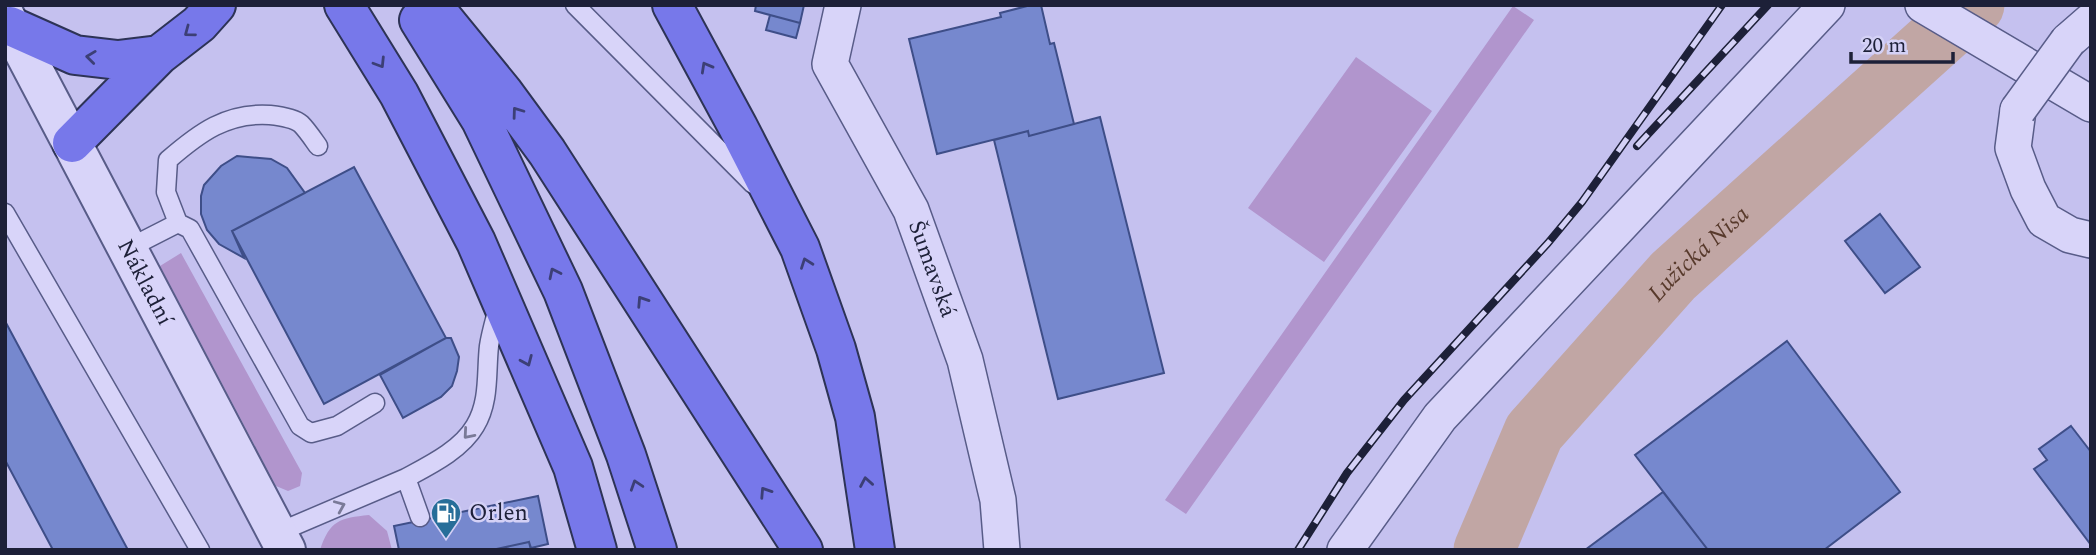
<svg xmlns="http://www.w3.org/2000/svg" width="2096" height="555" font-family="Spectral,serif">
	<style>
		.green { fill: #b195cd }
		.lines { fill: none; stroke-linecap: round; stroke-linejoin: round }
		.river { stroke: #c1a6a4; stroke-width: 61 }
		.building { fill: #7688ce; stroke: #3e4e88; stroke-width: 2 }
		.service-casing { stroke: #585c88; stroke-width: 21 }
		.minor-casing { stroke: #585c88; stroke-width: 38 }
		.tertiary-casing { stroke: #585c88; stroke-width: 42 }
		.trunk-casing { stroke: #2d3356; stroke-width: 42 }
		.service { stroke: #d8d4f9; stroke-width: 18 }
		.minor { stroke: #d8d4f9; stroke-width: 35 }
		.tertiary { stroke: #d8d4f9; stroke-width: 38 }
		.trunk { stroke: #7778ea; stroke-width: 38 }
		.rail-casing { stroke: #1d2038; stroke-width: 8 }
		.rail { stroke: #d4d1f6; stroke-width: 5; stroke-dasharray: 16; stroke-linecap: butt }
		.minor-bridge-casing { stroke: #585c88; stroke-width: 38; stroke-linecap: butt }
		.minor-bridge { stroke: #d8d4f9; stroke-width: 35 }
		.oneway { stroke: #3c3f76 }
		.oneway2 { stroke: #7a7a98 }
		.labels { text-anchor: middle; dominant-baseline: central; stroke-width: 5; stroke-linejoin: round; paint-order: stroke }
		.street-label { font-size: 23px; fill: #1d2038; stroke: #d4d1f6 }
		.poi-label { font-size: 23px; fill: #1d2038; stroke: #d4d1f6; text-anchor: start }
		.water-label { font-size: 24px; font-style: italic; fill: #583a2c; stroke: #d4d1f6 }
	</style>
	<rect width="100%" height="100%" fill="#c5c1ef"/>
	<path class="green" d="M1513,6l21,14 -348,494 -21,-14z
		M1356,57l76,54 -108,151 -76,-54z
		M181,253l121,220 -2,13 -12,5 -12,-5 -116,-220z
		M369,515l18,16 5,19h-72c10,-30 20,-32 49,-35z"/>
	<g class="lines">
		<path class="river" id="s1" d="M1484,550l50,-118 139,-156 301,-271"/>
	</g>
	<path class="building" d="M756,5h48l-4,18 -45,-12z
		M1031,5h10l9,39 4,-1 20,81 -45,12 -1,-5 -91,23 -28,-115 92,-22 -1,-4z
		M770,15l30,8 -4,15 -30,-8z
		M1100,117l64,256 -106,26 -64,-259 34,-9 1,5z
		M237,156l34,3 16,9 18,25 -73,38 12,27 -25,-14 -12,-14 -6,-16v-18l3,-11 17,-19z
		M354,167l92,171 -122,66 -92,-173z
		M1880,214l40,53 -35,26 -40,-52z
		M5,321l123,229h-75l-48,-90z
		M446,338h5l8,19 -2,14 -5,15 -11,11 -38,21 -23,-43z
		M1787,341l113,151 -76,58h-116l-73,-95z
		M2071,426l20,26v93l-57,-76 13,-9 -8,-11z
		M1663,492l45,58h-123z
		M538,496l10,48 -17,4 -2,-6 -37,8h-93l-5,-24z
		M529,542l2,8h-39z"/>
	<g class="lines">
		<g class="service-casing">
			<path id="service" d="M575,5l178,179
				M5,213l195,337
				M178,223l-12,-31 2,-32c31,-27 59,-48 102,-45 9,1 24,3 31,9 6,6 12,15 17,22
				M127,249l51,-26 12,6 110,197 11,7 26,-7 38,-23
				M420,517l-14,-39c24,-13 55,-28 69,-52 15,-24 11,-54 14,-80 2,-13 6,-26 9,-38
				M277,533l129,-55"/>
		</g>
		<g class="minor-casing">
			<g id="minor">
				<path id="s2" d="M843,5l-13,59 81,146 54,150 33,140 4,50"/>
				<path d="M1923,5l168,99"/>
				<path d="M2068,41l23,-20"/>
				<path d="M2018,110l-5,38 15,41 16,31 26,15 21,5"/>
				<path d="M1345,550l95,-133 387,-412"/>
			</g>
		</g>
		<g class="tertiary-casing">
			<g id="tertiary">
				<path id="s3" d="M5,16l281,534"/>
			</g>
		</g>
		<g class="trunk-casing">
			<path id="trunk" d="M344,5l55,89 77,148 97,225 24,83
				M432,5l71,87 44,60 256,398
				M672,5l66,122 62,121 36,101 19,68 20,133
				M419,20l62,100 82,171 63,164 31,95
				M10,26l65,29 43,5 41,-5
				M72,143l87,-88 40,-31 17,-19"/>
		</g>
		<use href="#service" class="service"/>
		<use href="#minor" class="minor"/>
		<use href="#tertiary" class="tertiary"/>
		<use href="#trunk" class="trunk"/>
		<g class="rail-casing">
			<path id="rail" d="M1637,146l131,-141
				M1298,550l49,-77 57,-73 144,-157 34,-41 140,-197"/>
		</g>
		<use href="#rail" class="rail"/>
		<g class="minor-bridge-casing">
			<path id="minor-bridge" d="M2018,110l50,-69"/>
		</g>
		<use href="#minor-bridge" class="minor-bridge"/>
	</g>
	<defs><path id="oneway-chevron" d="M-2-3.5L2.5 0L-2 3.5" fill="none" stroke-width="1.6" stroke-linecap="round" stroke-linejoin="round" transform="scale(1.75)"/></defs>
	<g class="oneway">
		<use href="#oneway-chevron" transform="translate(189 32) rotate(143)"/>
		<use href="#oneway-chevron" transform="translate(91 57) rotate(-173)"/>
		<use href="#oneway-chevron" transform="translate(380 63) rotate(58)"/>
		<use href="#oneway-chevron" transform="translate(706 67) rotate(-119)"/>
		<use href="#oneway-chevron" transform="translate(517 112) rotate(-126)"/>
		<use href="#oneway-chevron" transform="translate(806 263) rotate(-110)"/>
		<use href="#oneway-chevron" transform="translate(554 273) rotate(-116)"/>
		<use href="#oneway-chevron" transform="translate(642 301) rotate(-123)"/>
		<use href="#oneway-chevron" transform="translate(527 361) rotate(67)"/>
		<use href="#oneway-chevron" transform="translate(866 482) rotate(-100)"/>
		<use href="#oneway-chevron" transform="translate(636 485) rotate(-108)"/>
		<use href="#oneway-chevron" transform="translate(765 492) rotate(-123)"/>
	</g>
	<g class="oneway2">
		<use href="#oneway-chevron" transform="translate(468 434) rotate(131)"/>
		<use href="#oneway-chevron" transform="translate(340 506) rotate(-23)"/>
	</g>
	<defs>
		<g id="fuel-pin" transform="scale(1.575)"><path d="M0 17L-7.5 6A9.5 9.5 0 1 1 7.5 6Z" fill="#276e99" stroke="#d4d1f6"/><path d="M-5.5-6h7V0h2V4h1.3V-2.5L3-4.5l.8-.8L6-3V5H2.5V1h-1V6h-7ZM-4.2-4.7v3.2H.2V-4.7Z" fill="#fff"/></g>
	</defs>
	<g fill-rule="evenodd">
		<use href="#fuel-pin" x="446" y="513"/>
	</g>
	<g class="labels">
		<g class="street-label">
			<text stroke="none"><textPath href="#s2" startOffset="290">Šumavská</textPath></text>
			<text stroke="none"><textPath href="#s3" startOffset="301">Nákladní</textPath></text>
		</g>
		<g class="poi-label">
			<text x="469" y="513">Orlen</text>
		</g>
		<g class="water-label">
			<text stroke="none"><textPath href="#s1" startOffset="371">Lužická Nisa</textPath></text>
		</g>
	</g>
	<rect width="2096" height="555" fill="none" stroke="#1d2038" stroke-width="14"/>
	<path d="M1851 52v10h102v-10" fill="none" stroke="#1d2038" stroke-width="3.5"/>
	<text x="1862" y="52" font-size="21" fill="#1d2038" stroke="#d4d1f6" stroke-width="5" paint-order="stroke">20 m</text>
</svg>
